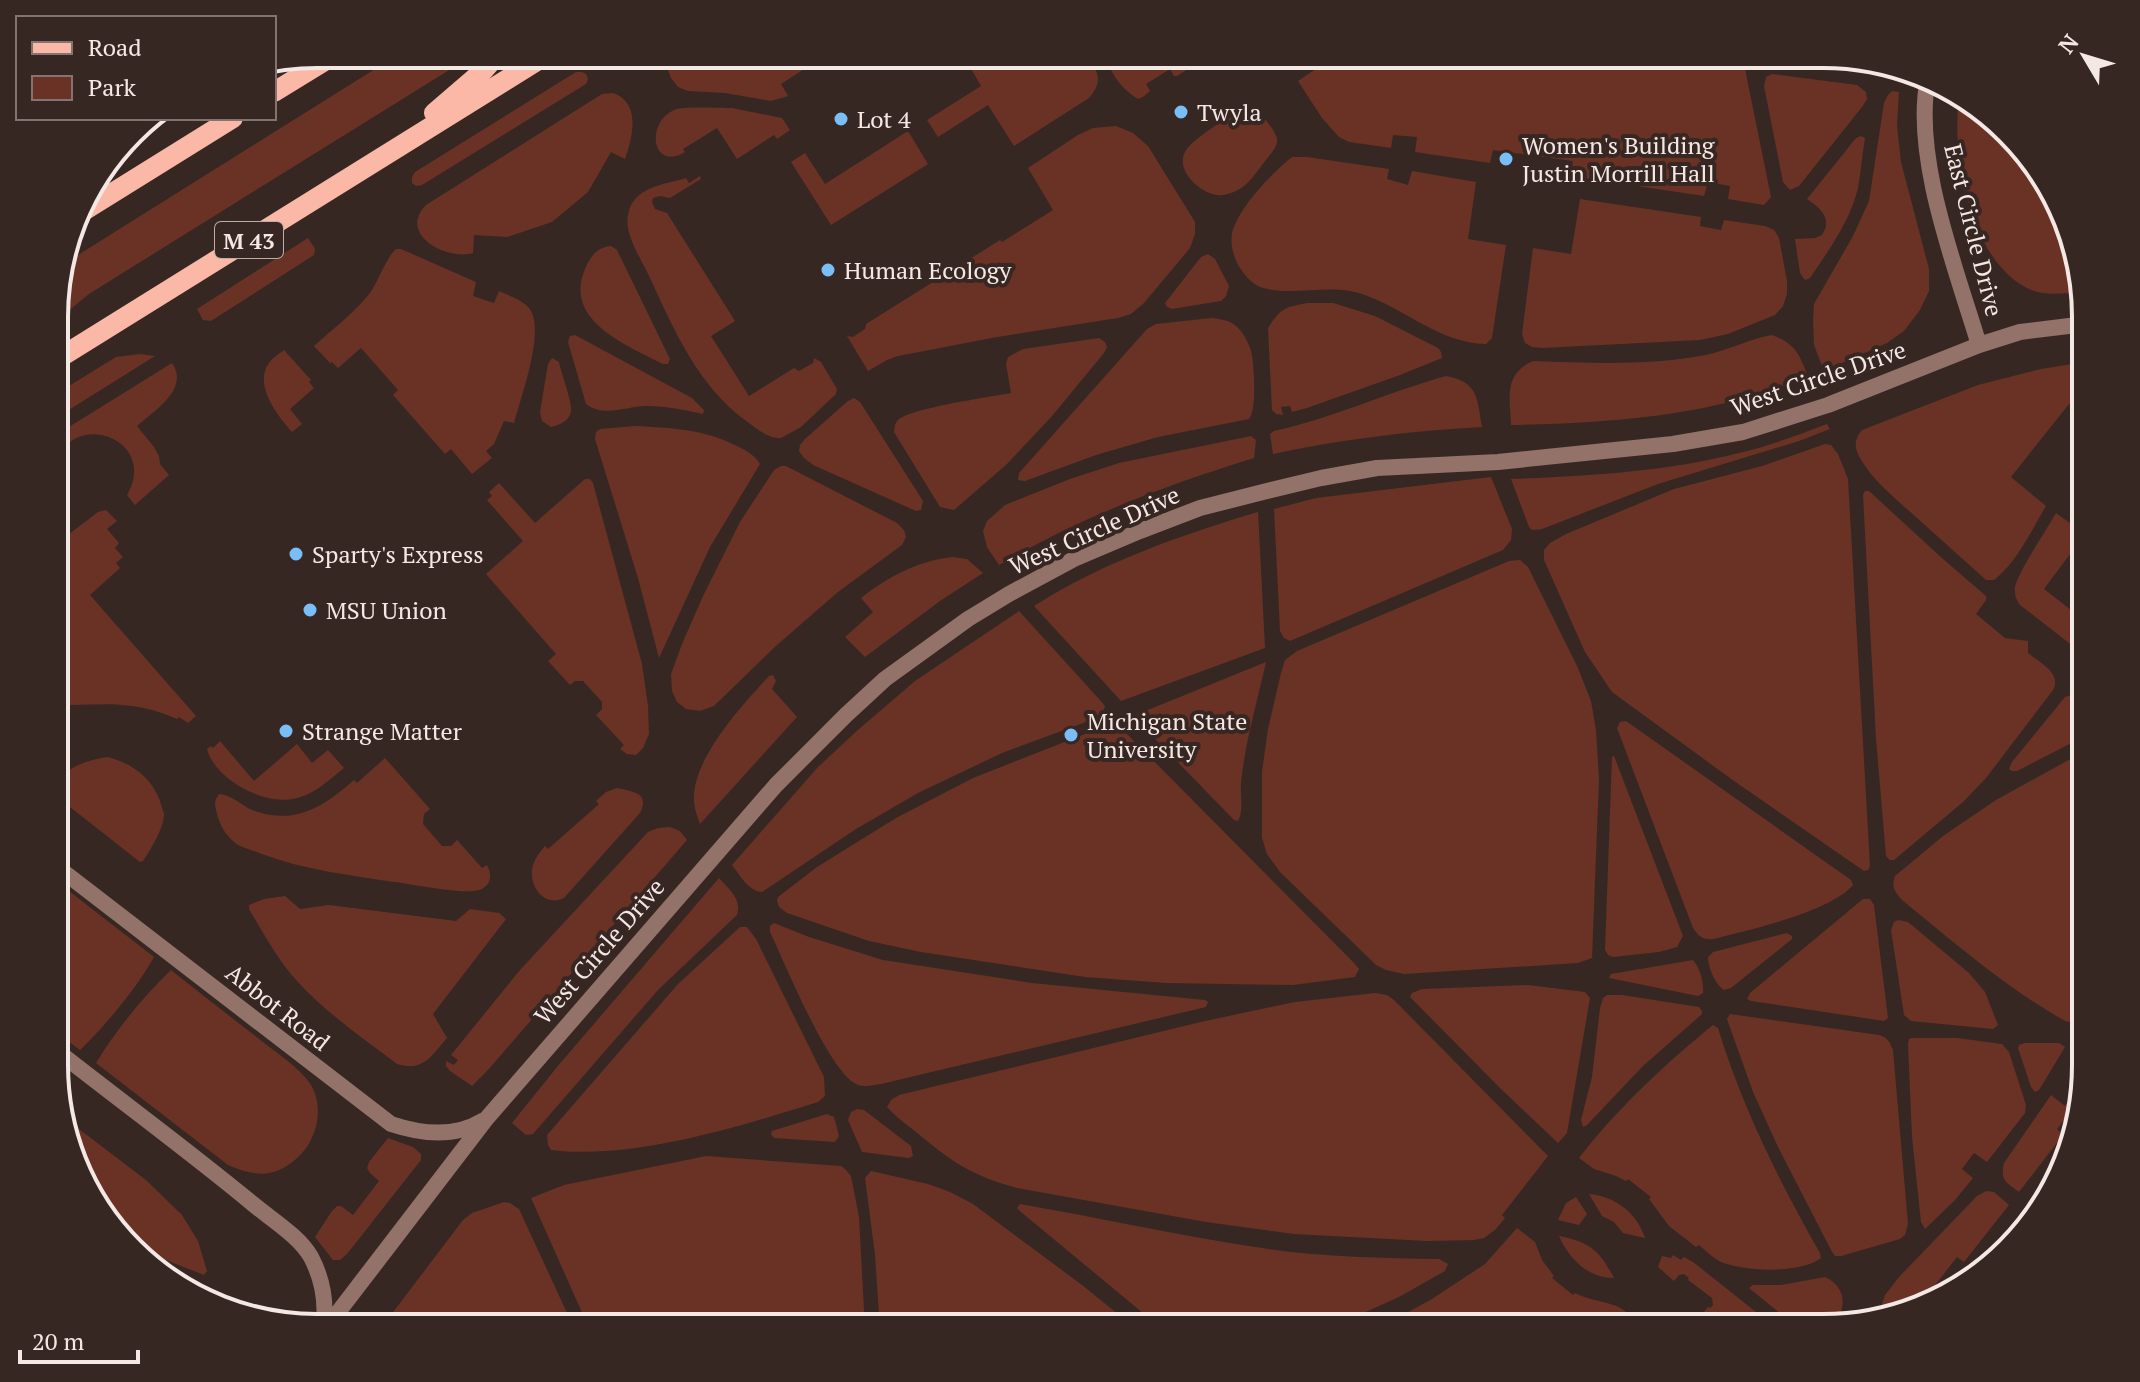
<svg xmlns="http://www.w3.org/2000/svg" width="2140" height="1382" font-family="'PT Serif',serif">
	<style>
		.green { fill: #693224 }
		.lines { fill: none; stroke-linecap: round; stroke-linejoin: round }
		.minor { stroke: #927269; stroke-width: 16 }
		.primary { stroke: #fbb8a7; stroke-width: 20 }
		.poi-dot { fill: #7abef8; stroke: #372723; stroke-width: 3 }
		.labels { text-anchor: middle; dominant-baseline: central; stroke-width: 8; stroke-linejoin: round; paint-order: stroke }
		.shield { fill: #372723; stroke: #bbaeab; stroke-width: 2 }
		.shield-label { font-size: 22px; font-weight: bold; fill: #f4e8e5 }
		.poi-label { font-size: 24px; fill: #f4e8e5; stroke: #372723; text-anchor: start }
		.street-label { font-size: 24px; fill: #f4e8e5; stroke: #372723 }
		.rim { fill: none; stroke: #f4e8e5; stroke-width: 4 }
	</style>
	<rect width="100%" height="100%" fill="#372723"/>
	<path class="green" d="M399,54h76l-362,225 -24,15 -33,27v-38l6,-18z
		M672,54h155l-46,30 7,12 -17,5 -46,-8 -37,-2 -10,-4 -7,-9 -6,-16z
		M971,54h115c12,17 18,27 3,44l-75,48 -26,-41 -50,32 -11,-17 54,-34 -12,-21z
		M1106,54h105l-34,22h-3l-4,-7 -24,15 4,7 -7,6 -5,2c-16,-10 -29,-26 -32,-45z
		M1328,54h414l29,143 -7,8 -36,-6 2,-13 -22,-4 -4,14 -134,-20 3,-15 -80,-11 -3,13 -75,-11 2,-15 -24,-2 -2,13 -42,-6 -10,-5 -17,-19 -24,-37 22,-15 -3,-5z
		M1769,54h54l44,7 -9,8 -8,2 -66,-9z
		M576,72h6l4,2 2,5 -2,5 -164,101 -6,1 -4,-3v-6l3,-5z
		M1772,74l85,11 9,7 1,7 -5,8 -63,79 -9,4 -7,-8 -19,-96 2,-9z
		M1892,91l7,1 -2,34 4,36 28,107v22l-9,19 -16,21 -17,12 -63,28 -10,-26 -1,-24 1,-17 39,-68 16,-35 15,-98 4,-8z
		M613,93c28,10 20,43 12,66l-14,-7 -23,40 -36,30 -45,15 -33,-2 -1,18c-26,8 -76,-19 -47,-48l176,-111z
		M1959,98l12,2 80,86 32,106c-18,1 -39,5 -56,-4 -57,-29 -76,-132 -68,-190z
		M1249,105l4,6 4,-3c5,8 19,23 20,31 1,8 -7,15 -11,21 -9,11 -17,25 -30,31 -5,2 -12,5 -18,4 -17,-1 -43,-24 -33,-43 7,-14 49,-38 64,-47z
		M732,108l50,10 8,12 -13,9 -3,-4 -37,24 -20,-31 -34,21 2,3c-33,20 -40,-29 -11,-42 9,-4 45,-2 58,-2z
		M1116,126l17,7 15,13 47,76v12l-5,14 -46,55 -13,11 -13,4 -121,19 -99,19 -11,4 -19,11 -21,-35 6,1 12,-8 1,-5 134,-84 2,2 51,-32 -25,-42 50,-33 15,-7z
		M908,131l20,33 -97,61 -40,-63 14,-9 20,31z
		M1861,136l4,2c-3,17 -4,34 -7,50 -8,33 -29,62 -48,90l-5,2 -5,-7 -5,-34 20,-1 7,-3c11,-17 -2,-27 -15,-36l49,-61z
		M1292,157h15l82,12 -2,10 21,6 4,-14 64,11 -8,57 38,6 -14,93 -6,6c-50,-1 -85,-40 -131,-52 -31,-7 -63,4 -92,-4 -10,-3 -17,-11 -23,-20 -6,-9 -10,-23 -8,-34 5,-25 41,-62 60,-77z
		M700,176l1,3 -31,19 -10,-2 -7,2 -1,4 3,7 12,4 68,108 -24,15 38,60 45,-28 5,3 14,-8 1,-5 7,4 16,27 -1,5 -35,33 -20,11c-13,0 -21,-7 -32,-15 -50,-35 -74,-91 -99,-145 -8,-18 -26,-43 -22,-63 5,-29 36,-30 58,-37l3,5z
		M1580,199l121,18 -1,9 21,4 3,-10 41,6 9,4 5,8 8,43v13l-4,12 -8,9 -47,19 -28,6 -158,8 -10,-1 -7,-4 -3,-9 11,-86 38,6z
		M308,238l7,11 -1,6 -103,66 -8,-1 -6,-11z
		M611,246l6,4 53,109 -2,5h-5c-36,-19 -100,-43 -78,-95 5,-13 13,-22 26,-23z
		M396,249h5l75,33 -3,14 21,7 5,-12c10,5 26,9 32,20 13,23 -10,86 -17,112l-10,-2 -10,23 -8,7 6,7 -20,16 -21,-25 -6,5 -52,-59 5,-5 -37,-42 -23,20 -6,-6 -2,1 -16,-17c19,-17 40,-33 56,-53 9,-13 16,-35 26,-44z
		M1208,254l7,5 14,27 -3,10 -5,5 -49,8 -5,-2 -2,-4 36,-46z
		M1308,303h25l42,13 63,32 3,4 1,6 -42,17 -93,33 -15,4 -2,-6 -9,1 2,8 -7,-1 -4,-4 -4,-82c13,-20 17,-21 40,-25z
		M1212,318c8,1 17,2 24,8 8,7 14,19 16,29 2,14 5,54 -3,64l-91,18 -62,18 -71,26 -7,-1 1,-7 128,-144 9,-5z
		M575,335l117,63 12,12 -1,4c-18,-4 -37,-8 -56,-8 -21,0 -43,12 -61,-2l-18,-62 2,-6z
		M1772,335c24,9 27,19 36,41 -93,40 -196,47 -297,49 -1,-27 -8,-51 22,-64 57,2 116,5 173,-6 23,-5 43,-16 66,-20z
		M1099,338l6,4 2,5 -3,6 -52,63 -45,48 -53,46 -14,-3 -46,-75c1,-5 0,-7 4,-12 13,-12 92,-23 113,-27l-5,-29 2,-7 15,-8z
		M284,350l27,30 -2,2 5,6 -24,21 12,15 -10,8c-14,-16 -39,-47 -23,-69 3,-5 10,-9 15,-13z
		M140,354l15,2 -99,62v-24l60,-37z
		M552,358l7,4c2,11 13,39 12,48 0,10 -11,15 -20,17l-9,-6 -2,-9 8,-48z
		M2085,362v50l-4,1 -12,-9 -58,73 35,29c-15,25 -29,56 -52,74h-8c-23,-21 -47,-42 -70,-63 -19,-17 -43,-36 -56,-59 -6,-10 -6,-19 2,-28l116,-45 63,-16z
		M172,363c18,26 -18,48 -35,63l17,21 5,9 1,8 9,11 -34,30 -8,-10c34,-59 -64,-89 -71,-24v-36z
		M1446,376c33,6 31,23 36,51 -71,4 -140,12 -209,27l-3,-20 4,-3c59,-13 114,-39 172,-55z
		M854,398l6,4 63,99 -2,9 -5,1 -103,-46 -10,-8 -4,-6 1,-6 5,-6 43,-38z
		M1827,424l3,5 -31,12 -141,43 -116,45 -10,1 -3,-3 -18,-48c77,-3 153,-7 228,-26 30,-7 59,-18 88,-29z
		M636,426c35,2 67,3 99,19 10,5 19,9 25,19l-50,83 -51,111 -21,-80 -43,-139 1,-7 4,-3z
		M1251,436l5,4 -2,18c-88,27 -175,60 -255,107l-12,-18 -4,-16 4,-10 18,-16 65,-26 49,-16z
		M1825,444l6,1 7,9 10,25 22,387 -2,4 -4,1 -130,-90 -122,-89 -27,-40 -41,-92v-10l6,-7 16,-9 108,-45 88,-23z
		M781,466h5l111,57 7,7 2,7 -4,8 -64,47 -61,53 -63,61 -14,5 -14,-2 -9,-7 -5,-11 -1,-17 11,-30 21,-48 37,-74 34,-52z
		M1491,477l21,52 -1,11 -8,10 -213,91 -6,-3 -4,-7 -6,-122 42,-11z
		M585,479h5l3,4 49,181 6,42 1,28 -6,14 -7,7 -9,-1 -7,-5 4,-4 -28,-30 6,-6v-7l-19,-21h-8l-5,4 -22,-24 8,-7 -70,-80 37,-33 -36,-41 5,-4 -3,-4 10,-9 36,40z
		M1865,491h4l74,68 43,37v4l-10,14 29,24 23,3v12c12,10 34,20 25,37l-67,88 -23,24 -69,58h-4l-4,-4 -10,-117 -13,-244z
		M106,510l11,11 -10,8 12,14 -4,5 8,9 -7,6 4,5 -30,27 106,121 -8,7 -9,-6 -2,2c-45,-20 -74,-14 -121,-14v-161l42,-32z
		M1258,512l7,136 -144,53 -87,-95c69,-44 147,-71 224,-94z
		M2056,513l29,21 -41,55 41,32v19l-7,10 -58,-45c-4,-6 -6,-11 -5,-18 4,-17 31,-56 41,-74z
		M952,557l15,2 16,14 -43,28 -75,56 -20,-20 28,-25 -12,-14c27,-21 56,-37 91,-41z
		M1520,560l8,7 50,101 13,33 5,29 3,49 -7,179 -14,5 -174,11 -18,-4 -10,-5 -96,-93 -13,-18 -5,-16v-66l6,-43 13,-56 4,-13 12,-9 212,-90z
		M1019,611l80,88 6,7 -2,6 -9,7 -92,34 -84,40 -62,36 -94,63c-14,-1 -22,-17 -30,-27l86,-98 41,-38 56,-48z
		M1266,662c-9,40 -21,81 -25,121 -1,12 3,27 -3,38l-4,-1 -101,-104z
		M773,675l3,6 -4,8 25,28 -97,107c-4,-11 -7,-20 -6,-31 4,-40 48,-88 75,-117z
		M2077,693l8,5v38l-68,35h-5l-3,-2 3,-7 53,-65z
		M1626,721l225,159 2,5c-23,27 -104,45 -139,54 -11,1 -15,-2 -21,-11l-76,-200 3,-6z
		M1113,723l5,2 236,238 5,6 -4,8 -62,8 -127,-2 -81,-6 -164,-25 -52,-11 -82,-28 -8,-6 -2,-6 1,-4 39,-30 79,-49 77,-40z
		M220,741l34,40 43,-37 15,19 16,-13 16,18c-14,11 -29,26 -47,30 -31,9 -82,-18 -90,-49l4,-3 2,2z
		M2085,751v227l-9,37 -4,6 -5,1c-60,-33 -112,-79 -165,-122 -7,-8 -11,-13 -7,-24l48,-40 53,-36z
		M1614,756l69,180 -6,11 -18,5 -46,5 -5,-2 -3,-5 7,-193z
		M108,757c25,7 43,20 52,44 0,1 4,12 4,13 0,14 -13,35 -21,47l-3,1 -84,-66c0,-27 30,-36 52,-39z
		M385,758l45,51 -6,5 -1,10 19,22h9l6,-6 25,28 5,-3c5,9 5,21 -8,25 -16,5 -66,-6 -85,-8 -45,-7 -89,-12 -132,-28 -9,-4 -21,-6 -28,-12 -8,-7 -13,-15 -16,-25 -3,-10 -5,-15 1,-23 13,1 22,11 33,16 43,16 71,-3 102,-30l3,3z
		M617,788c16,4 33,4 23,25l-76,85c-18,9 -34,-9 -32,-28 1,-9 7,-17 13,-24l3,3 51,-45 -3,-3 10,-9z
		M670,827l10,4 7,9 -199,230 -16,16 -22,-15 -4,-5v-5l8,4 4,-5 -7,-5 69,-85 128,-138 10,-4z
		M719,878c10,11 23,21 18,37l-79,75 -125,144 -7,1 -14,-12 45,-56z
		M56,881l98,76c-18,32 -48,68 -74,93l-24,-18z
		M285,896l15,13 29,-4 127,16 14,-12 29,4 7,6 -73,95 14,24c-16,18 -23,34 -50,26 -34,-26 -71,-51 -100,-83 -19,-21 -33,-47 -48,-72v-4l15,-6z
		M1863,899h7l4,6 14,113 -4,3 -133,-20 -4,-2 3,-6z
		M1898,920l10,2 61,51 16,19 13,33 -5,4 -82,-8 -7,-6 -13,-85 3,-8z
		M774,923l35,14 74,23 149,23 173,17 3,2 -2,5 -325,77c-7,1 -17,4 -25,0 -28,-14 -71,-121 -86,-152v-6z
		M740,927h7l9,12 68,138 1,19 -7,6c-80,25 -184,58 -267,48l-3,-5 -1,-10 131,-151z
		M1787,933l5,3v3l-61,49 -7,2c-9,-6 -16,-23 -16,-33l5,-5z
		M1693,960c7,8 11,23 10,33l-5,3 -89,-18 2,-4z
		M171,970c30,24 61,48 92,72 15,12 34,24 46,40 17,24 8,60 -13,77 -23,20 -42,17 -68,6l-132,-102c20,-33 47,-66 75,-93z
		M1528,985l57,7 5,6 -23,135 -9,10 -56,-53 -92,-93 2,-4 10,-4z
		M1375,993l12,2 7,5 154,156 -46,59 3,3 -10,12 -11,8 -10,2 -47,1 -133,-7 -88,-12 -189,-34c-46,-13 -64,-25 -101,-56 -10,-8 -20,-15 -29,-25l4,-7 8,-5 306,-74 90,-19z
		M1607,995h15l77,12 3,4v3l-59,52 -56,59 -4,2 -2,-7 11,-43 8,-69 3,-10z
		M1730,1014l149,21c8,2 11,7 14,15l15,174 -3,11 -5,4 -59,17h-6l-4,-6 -53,-103 -25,-55 -26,-73z
		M1713,1025l5,3c24,79 61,153 102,225l1,5c-20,16 -79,14 -102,3 -7,-4 -14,-11 -20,-16l-3,2 -27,-21 -20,-27 2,-2 -23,-18 -2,2 -10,-5 -22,-7 -15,-11c36,-47 88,-96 134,-133z
		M1912,1038h45l45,6 7,8 17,53 -1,8 -38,49 -13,-9 -12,16 11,9 -18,22 -30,29 -4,-7 -9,-85 -4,-93 1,-5z
		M2025,1043h34l6,4 -26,43 -4,2 -4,-5 -13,-39 1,-3z
		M2085,1079l-6,22 -22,28 6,6 -44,57c-13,-10 -19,-11 -15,-29l47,-68 14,11z
		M857,1109l7,1 47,36 2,10 -4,2 -47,-6 -14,-32 3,-8z
		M827,1114l7,3 5,19 -4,6 -61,-4 -3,-4 1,-3z
		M71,1123l75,57 36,35 16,26 9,30 -3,4 -66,-26 -48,-52 -21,-61z
		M388,1138l25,9 8,7v6l-74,94 -7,6h-7l-18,-23 17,-26 5,-5h4l12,9 26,-34 -9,-8 -3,-5 2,-6z
		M706,1156l135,10 5,4 5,6 8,41 6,111h-276l-58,-130 33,-13z
		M871,1171l57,13 22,8 23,12 109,81 53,43h-255l-5,-73 -10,-77z
		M1986,1191l8,1 15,13 -45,57 -7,-5 -35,45 -44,14 7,-21 14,-18 78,-81z
		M1589,1194c26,2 48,19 56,44l-22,-5 -9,-11 -12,-6z
		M1576,1197l11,17 -8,11 -21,-5 8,-17z
		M504,1202l6,1 9,6 55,119h-193l82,-108 9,-7z
		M1020,1204c81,14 160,32 242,44 58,9 118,10 177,11l9,5 -3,7 -46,26 -69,31h-169l-140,-116 -4,-4z
		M1517,1228l18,14 7,18 12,16 -2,2 21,17 2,-2c22,12 53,6 61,35h-257l53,-29 53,-35z
		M1559,1236c31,6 41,15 55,42 -26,0 -45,-19 -55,-42z
		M1673,1255l8,5 3,-3 9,5 82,65 -81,1 2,-2 -2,-2 14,-17 2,1 3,-3 -1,-7 -24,-18 1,-2 -5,-4 -5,1 -5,6 -16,-14 4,-11 9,2z
		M1825,1277c23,11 21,32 8,50h-36l-48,-39 4,-3h28z"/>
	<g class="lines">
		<path class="minor" d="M1928,78c-16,79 28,190 51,267
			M56,866l335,258c30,10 63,14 91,-3
			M56,1050c66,52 133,101 197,154 19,16 46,32 58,53 12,23 16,46 12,71
			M326,1328l161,-210 289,-333 70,-70 39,-36 83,-60 41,-25 65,-35 66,-28 60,-23 63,-16 58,-14 56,-10 121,-6 175,-18 70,-12 85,-27 151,-60 41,-13 65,-8"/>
		<path class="primary" d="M274,92l62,-38
			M434,113l50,-43 14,-16
			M77,215l156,-97
			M56,360l492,-306"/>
	</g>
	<g class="poi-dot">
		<circle cx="1181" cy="112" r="8"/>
		<circle cx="841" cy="119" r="8"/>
		<circle cx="1506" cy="159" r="8"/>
		<circle cx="828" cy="270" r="8"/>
		<circle cx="296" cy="554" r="8"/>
		<circle cx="310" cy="610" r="8"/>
		<circle cx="286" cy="731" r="8"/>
		<circle cx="1071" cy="735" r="8"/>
	</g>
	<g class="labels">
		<rect class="shield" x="215" y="222" width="68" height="36" rx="6"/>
		<g class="shield-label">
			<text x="249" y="240">M 43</text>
		</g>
		<g class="poi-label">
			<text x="1197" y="112">Twyla</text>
			<text x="857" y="119">Lot 4</text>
			<text x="1522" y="145">Women's Building<tspan x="1522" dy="28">Justin Morrill Hall</tspan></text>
			<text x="844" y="270">Human Ecology</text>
			<text x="312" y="554">Sparty's Express</text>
			<text x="326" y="610">MSU Union</text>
			<text x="1087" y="721">Michigan State<tspan x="1087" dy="28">University</tspan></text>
			<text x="302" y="731">Strange Matter</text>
		</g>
		<g class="street-label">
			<text transform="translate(1974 230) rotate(76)">East Circle Drive</text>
			<text transform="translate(1818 378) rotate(-19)">West Circle Drive</text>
			<text transform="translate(1094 530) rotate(-24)">West Circle Drive</text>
			<text transform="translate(599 951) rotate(-49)">West Circle Drive</text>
			<text transform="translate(278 1007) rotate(38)">Abbot Road</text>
		</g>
	</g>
	<path d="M0 0H2140V1382H0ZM317 68H1823A249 249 0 0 1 2072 317V1065A249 249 0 0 1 1823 1314H317A249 249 0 0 1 68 1065V317A249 249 0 0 1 317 68Z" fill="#372723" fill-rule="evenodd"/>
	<path class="rim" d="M317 68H1823A249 249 0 0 1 2072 317V1065A249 249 0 0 1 1823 1314H317A249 249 0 0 1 68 1065V317A249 249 0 0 1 317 68Z"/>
	<rect x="16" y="16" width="260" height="104" fill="#372723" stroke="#837471" stroke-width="2"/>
	<rect x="32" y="42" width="40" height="12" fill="#fbb8a7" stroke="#837471" stroke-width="2"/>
	<text x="88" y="56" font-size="24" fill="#f4e8e5">Road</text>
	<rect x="32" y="76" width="40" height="24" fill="#693224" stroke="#837471" stroke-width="2"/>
	<text x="88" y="96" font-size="24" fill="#f4e8e5">Park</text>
	<g transform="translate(2084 56) rotate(308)" stroke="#372723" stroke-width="6" paint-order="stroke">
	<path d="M0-6L14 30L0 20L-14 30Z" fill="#f4e8e5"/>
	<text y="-12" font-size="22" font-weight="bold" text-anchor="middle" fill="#f4e8e5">N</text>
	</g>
	<path d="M20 1350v12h118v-12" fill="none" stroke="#f4e8e5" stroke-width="4"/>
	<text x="32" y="1350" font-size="24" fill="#f4e8e5" stroke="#372723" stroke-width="6" paint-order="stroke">20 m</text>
</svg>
